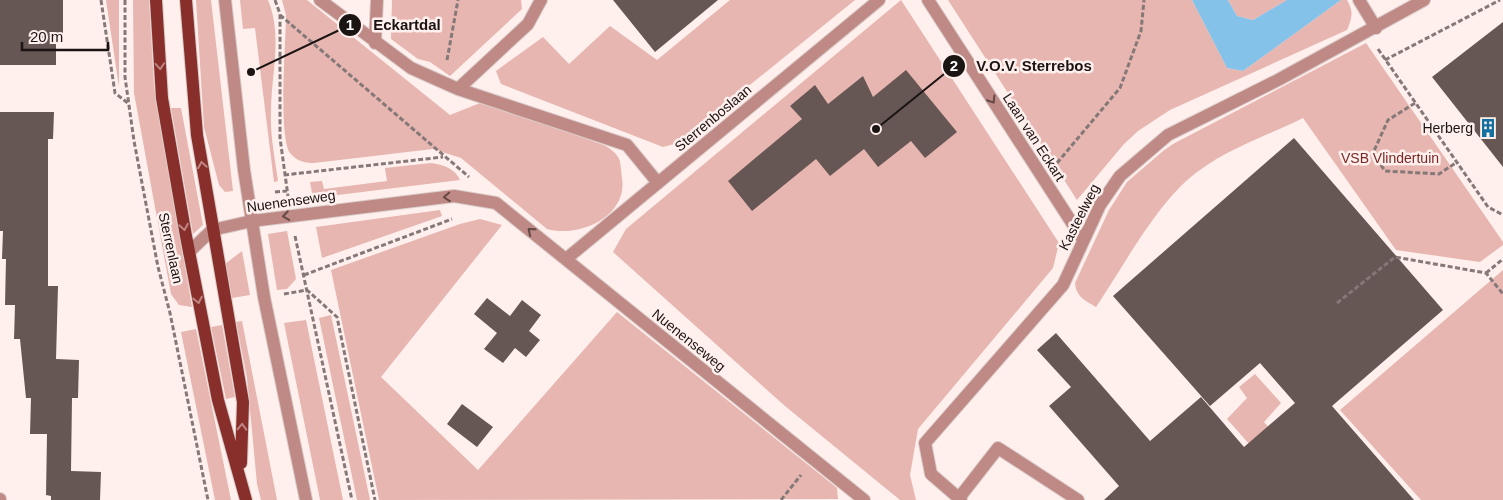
<svg xmlns="http://www.w3.org/2000/svg" width="1503" height="500" font-family="Helvetica,sans-serif">
	<style>
		.green { fill: #e7b6b1 }
		.water { fill: #84c2e9 }
		.building { fill: #665654 }
		.lines { fill: none; stroke-linecap: round; stroke-linejoin: round }
		.minor-casing { stroke: #daccca; stroke-width: 14 }
		.major-casing { stroke: #daccca; stroke-width: 14 }
		.path { stroke: #847978; stroke-width: 3; stroke-dasharray: 5 2.5; stroke-linecap: butt }
		.minor { stroke: #bf8a85; stroke-width: 12 }
		.major { stroke: #882f2b; stroke-width: 12 }
		.oneway { stroke: #be8582 }
		.oneway2 { stroke: #644946 }
		.labels { text-anchor: middle; dominant-baseline: central; stroke-width: 5; stroke-linejoin: round; paint-order: stroke }
		.street-label { font-size: 14px; fill: #1a1413; stroke: #ffefed }
		.poi-label { font-size: 14px; fill: #1a1413; stroke: #ffefed; text-anchor: end }
		.park-label { font-size: 14px; fill: #7a2824; stroke: #ffefed }
		.leader { fill: none; stroke: #1a1413; stroke-width: 2 }
		.callout-dot { fill: #1a1413; stroke: #ffefed; stroke-width: 2 }
		.mark-label { font-size: 15px; text-anchor: middle; font-weight: bold; fill: #fff }
		.callout-label { font-size: 15px; text-anchor: middle; font-weight: bold; fill: #1a1413; stroke: #ffefed; stroke-width: 5; stroke-linejoin: round; paint-order: stroke }
	</style>
	<rect width="100%" height="100%" fill="#ffefed"/>
	<path class="green" d="M106,0h13v87z
		M133,0h16l5,86 38,221 -13,-2 -8,-11 -37,-201z
		M196,0h15l22,191 -8,1 -6,-7 -15,-58z
		M240,0h28c15,36 3,75 3,112 -1,23 4,47 7,69l-4,1 -19,-154 -12,1z
		M282,0h25l143,115 35,-14 121,45c16,11 14,14 16,32 6,38 -42,60 -75,51l-86,-71 -28,-9 -119,14c-10,0 -17,-2 -24,-10 -12,-17 -4,-113 -4,-138z
		M392,0h129l1,9 -72,67 -20,-14 -12,-3 -27,-20z
		M730,0h125l-177,143 -15,4 -162,-63 -5,-13 47,-34 26,27 41,-38 47,34z
		M901,0l158,243 -6,25 -135,161 -8,46 6,25h-16l-115,-94 -172,-154 13,-23z
		M948,0h244l35,68 16,3 98,-71h6c7,11 5,19 0,30l-177,80 -32,21 -14,13 -47,56z
		M1228,0h59l-34,20 -16,-4z
		M1366,43l137,199v3l-23,17 -84,-12 -93,-132c-34,17 -72,29 -103,52 -41,28 -76,96 -104,137 -10,-6 -20,-10 -21,-24l34,-73 18,-28 36,-31 10,-7z
		M171,108h10l22,117 -10,9z
		M431,163c12,2 24,5 29,17l-147,18 -3,-16 12,-1 2,8 63,-8 -2,-13z
		M440,210l2,6 -120,42 -6,-31z
		M480,219l22,6 -121,152 97,93 139,-158 220,176 1,11 -459,1 -48,-230 129,-46z
		M287,231l9,48 -9,10 -10,1 -9,-56z
		M242,251l8,44 -18,3 -7,-34z
		M1503,270v230h-82l-81,-90z
		M331,315l38,180 1,5h-13l-38,-182z
		M306,320l37,180h-23l-4,-20 -32,-157z
		M242,321l35,179h-16l-4,-16 -10,-106 -11,-56z
		M222,325l13,72 -9,2 -15,-72z
		M196,329l35,171h-16l-34,-168z
		M1255,374l26,29 -17,19 68,78h-33l-72,-81 20,-21 -8,-11z"/>
	<path class="water" d="M1192,0h36l9,16 16,4 34,-20h54l-98,71 -16,-3z"/>
	<path class="building" d="M0,0h63v42h-7v23h-56z
		M613,0h105l-63,52z
		M1503,22v145l-71,-90z
		M906,70l51,62 -32,26 -14,-17 -33,26 -14,-18 -34,27 -14,-17 -64,52 -24,-30 74,-62 -12,-13 25,-21 13,19 35,-28 10,21z
		M0,112h54l-1,27h-5v147h10l-2,73 23,1 -1,38h-6l-1,73 30,1 -1,28h-49v-4l-5,-1 1,-61h-17l1,-36h-5l-6,-59h-6l1,-34h-10l1,-46h-4l1,-28h-3z
		M1294,138l149,172 -111,96 82,94h-310l15,-14 -70,-80 22,-19 -34,-37 19,-17 94,108 51,-44 43,50 51,-44 -35,-40 -50,43 -97,-110z
		M487,298l23,18 12,-16 19,15 -12,16 11,9 -14,17 -11,-9 -12,15 -19,-14 13,-16 -23,-19z
		M462,404l31,23 -16,20 -30,-23z"/>
	<g class="lines">
		<g class="minor-casing">
			<path id="minor" d="M225,0l19,170 20,127 42,203
				M320,0l91,68 47,21 169,56 31,38
				M928,0l155,240
				M1359,0l17,28
				M375,43l2,-43
				M458,89l70,-65 13,-24
				M189,252l23,-22 40,-9 202,-25 42,7 368,297
				M566,259l313,-259
				M959,498l39,-50 80,52
				M0,499v1
				M961,500l-30,-26 -6,-31 138,-158 37,-80 20,-29 48,-41 110,-55 146,-80"/>
		</g>
		<g class="major-casing">
			<path id="major" d="M156,0l6,98 24,138 32,164 28,100
				M186,0l11,135 46,267 -2,61"/>
		</g>
		<path class="path" d="M101,0l14,93 14,11
			M125,0v77l9,64 24,126 12,46 38,187
			M275,0l5,14v124l8,58
			M280,15l189,162
			M1378,49l110,158 15,8
			M447,60l11,-60
			M1385,60l115,-60
			M1415,103l-27,17 -15,33 12,18 54,3 18,-12
			M1057,163l63,-75 21,-57 3,-31
			M284,175l159,-18
			M275,192l12,-1
			M295,236l57,264
			M1486,273l17,-14
			M304,275l148,-56
			M284,294l23,-4 30,27 38,183
			M1337,303l58,-46 91,16 17,21
			M781,500l20,-25"/>
		<use href="#minor" class="minor"/>
		<use href="#major" class="major"/>
	</g>
	<defs><path id="oneway-chevron" d="M-2-3.5L2.5 0L-2 3.5" fill="none" stroke-width="1.6" stroke-linecap="round" stroke-linejoin="round" transform="scale(1.25)"/></defs>
	<g class="oneway">
		<use href="#oneway-chevron" transform="translate(160 66) rotate(86)"/>
		<use href="#oneway-chevron" transform="translate(202 165) rotate(-99)"/>
		<use href="#oneway-chevron" transform="translate(184 227) rotate(80)"/>
		<use href="#oneway-chevron" transform="translate(198 300) rotate(79)"/>
		<use href="#oneway-chevron" transform="translate(242 427) rotate(-88)"/>
	</g>
	<g class="oneway2">
		<use href="#oneway-chevron" transform="translate(992 100) rotate(57)"/>
		<use href="#oneway-chevron" transform="translate(447 197) rotate(176)"/>
		<use href="#oneway-chevron" transform="translate(286 216) rotate(172)"/>
		<use href="#oneway-chevron" transform="translate(531 231) rotate(-141)"/>
	</g>
	<defs>
		<g id="building-bare" transform="scale(1.5)"><path d="M-4-6H4V6H1V3H-1V6H-4ZM-2.5-4.3h1.7v1.8h-1.7ZM.8-4.3h1.7v1.8H.8ZM-2.5-1h1.7V.8h-1.7ZM.8-1h1.7V.8H.8Z" fill="#136f9e" stroke="#ffefed" stroke-width="2.5" paint-order="stroke"/></g>
	</defs>
	<g fill-rule="evenodd">
		<use href="#building-bare" x="1488" y="128"/>
	</g>
	<g class="labels">
		<g class="street-label">
			<text transform="translate(713 118) rotate(-40)">Sterrenboslaan</text>
			<text transform="translate(1034 137) rotate(57)">Laan van Eckart</text>
			<text transform="translate(291 201) rotate(-8)">Nuenenseweg</text>
			<text transform="translate(1079 217) rotate(-63)">Kasteelweg</text>
			<text transform="translate(171 248) rotate(78)">Sterrenlaan</text>
			<text transform="translate(689 340) rotate(39)">Nuenenseweg</text>
		</g>
		<g class="poi-label">
			<text x="1473" y="128">Herberg</text>
		</g>
		<g class="park-label">
			<text x="1390" y="158">VSB Vlindertuin</text>
		</g>
	</g>
	<path class="leader" d="M251 72L350 25M876 129L954 66"/>
	<g class="callout-dot">
		<circle cx="251" cy="72" r="5"/>
		<circle cx="876" cy="129" r="5"/>
		<circle cx="350" cy="25" r="12"/>
		<circle cx="954" cy="66" r="12"/>
	</g>
	<g class="mark-label">
		<text x="350" y="30">1</text>
		<text x="954" y="71">2</text>
	</g>
	<g class="callout-label">
		<text x="407" y="30">Eckartdal</text>
		<text x="1034" y="71">V.O.V. Sterrebos</text>
	</g>
	<path d="M22 42v8h86v-8" fill="none" stroke="#1a1413" stroke-width="2.5"/>
	<text x="30" y="42" font-size="15" fill="#1a1413" stroke="#ffefed" stroke-width="4" paint-order="stroke">20 m</text>
</svg>
